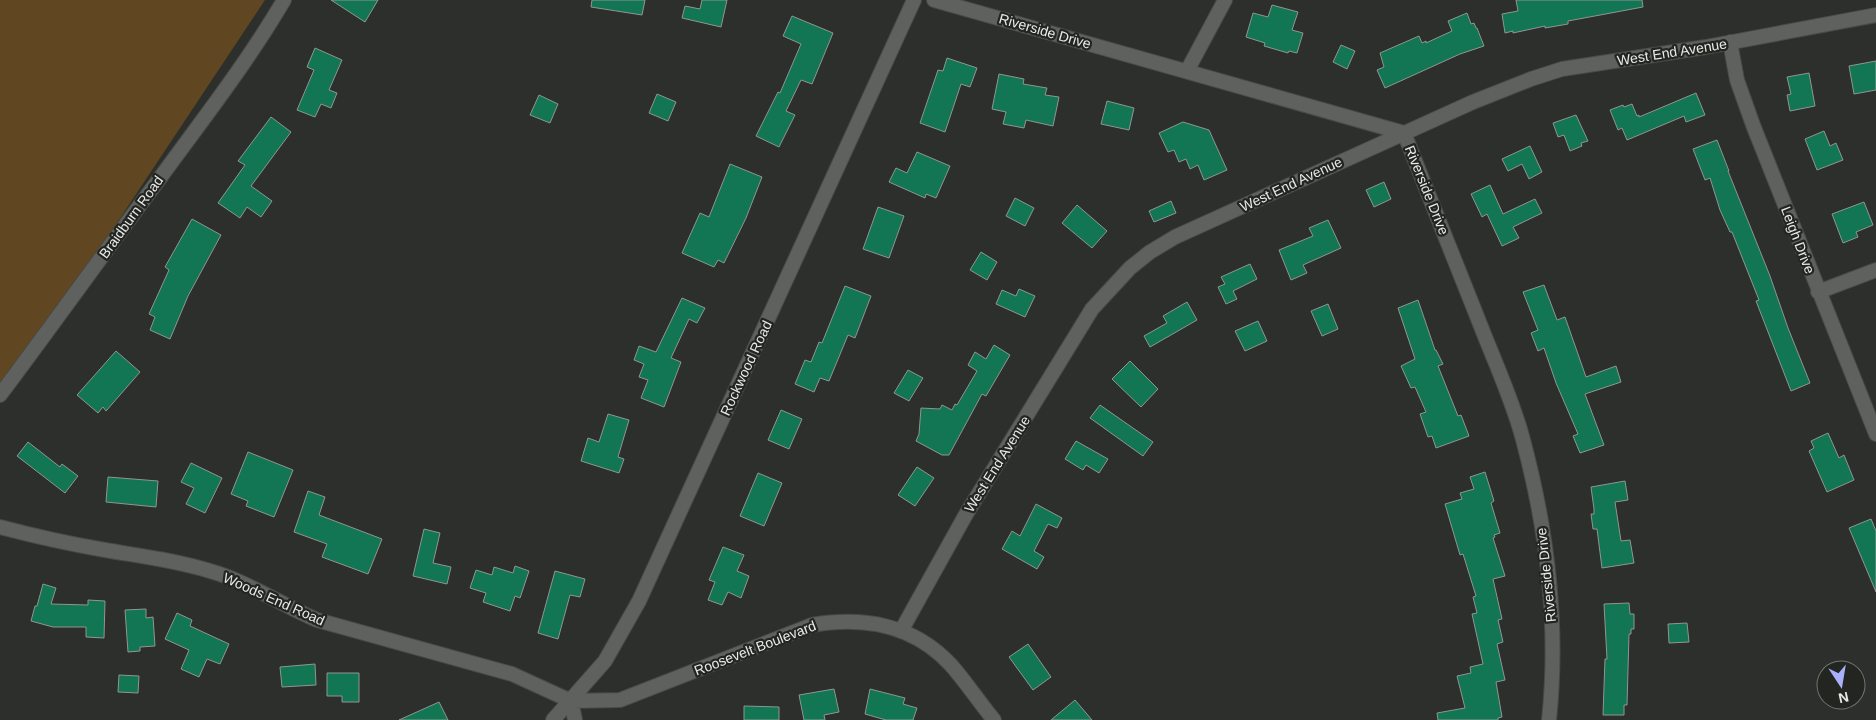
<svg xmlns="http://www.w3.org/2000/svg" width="1876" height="720" font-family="Helvetica,sans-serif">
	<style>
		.green { fill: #604721 }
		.building { fill: #127553; stroke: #919693 }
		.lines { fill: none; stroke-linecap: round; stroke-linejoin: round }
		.minor-casing { stroke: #484a46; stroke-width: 16 }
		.tertiary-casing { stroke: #484a46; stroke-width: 16 }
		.minor { stroke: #5e615d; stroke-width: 14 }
		.tertiary { stroke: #5e615d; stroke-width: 14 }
		.labels { text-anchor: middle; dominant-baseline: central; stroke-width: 4.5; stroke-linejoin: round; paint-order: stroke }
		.street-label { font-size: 14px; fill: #e8eae7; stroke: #232521 }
	</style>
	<rect width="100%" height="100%" fill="#2c2f2b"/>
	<path class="green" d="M0,0h265l-265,399z"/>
	<path class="building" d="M331,0h47l-13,22z
		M592,0h53l-3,15 -51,-8z
		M702,0h25l-6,27 -39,-9 3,-12 15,3z
		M1516,0h126l1,7 -75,14v3l-23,4v-2l-32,7v-2l-8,2 -3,-19 16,-3z
		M1272,5l26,7 -6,18 11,3 -6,20 -8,-2 -1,2 -24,-7 1,-3 -19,-6 7,-24 15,4z
		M1467,13l4,11 3,-1 2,5h1l7,18 -24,8 -75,34 -8,-18 7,-3 -4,-14 39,-17 3,7 4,-2v2l26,-12 -4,-10z
		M792,16l41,17 -21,51 -11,-4 -15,31 9,4 -16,32 -23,-11 22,-44 2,1 21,-49 -18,-8z
		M1341,45l14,6 -8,18 -14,-7z
		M315,48l27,12 -13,30 8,3 -6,15 -10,-4 -6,13 -18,-7 17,-40 -7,-3z
		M947,58l30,10 -7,19 -9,-3 -16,48 -25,-9 18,-53 5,1z
		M1876,61v29l-22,4 -5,-28z
		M1809,73l6,33 -25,5 -3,-16 4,-1 -4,-17z
		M999,74l25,5 -1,5 24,4 -2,7 14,2 -6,29 -27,-6 -2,8 -21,-4 3,-12 -14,-3z
		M1696,93l9,22 -19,7 -2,-6 -57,24 -5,-12 -4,2 -8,-20 13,-5 1,2 8,-3 5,12 2,-1v2z
		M657,94l19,8 -8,19 -19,-8z
		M539,95l19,9 -8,19 -20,-8z
		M1107,101l27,7 -5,22 -28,-6z
		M1576,115l12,26 -7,2 1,3 -12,5 -6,-16 -6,2 -5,-14z
		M271,117l20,15 -40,54 21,15 -11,16 -14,-10 -7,11 -22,-15 27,-38 -7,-4z
		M1183,122l26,8 18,40 -23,10 -6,-15 -8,4 -4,-10 -7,3 -5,-12 -6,2 -9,-19z
		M1824,131l6,15 6,-3 7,17 -26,10 -12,-31z
		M1717,140l12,31h-1l42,105 18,52 22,55 -19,8 -35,-90 3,-1 -27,-68h-2l-10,-22 -10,-32 -5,2 -12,-31z
		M1530,146l12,26 -13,7 -7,-15 -14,7 -6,-12z
		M917,152l33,14 -14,32 -10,-4 -1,4 -36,-16 7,-14 11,5z
		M730,164l32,13 -16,41 -22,45 -6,-3 -4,7 -32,-14 18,-40 9,4z
		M1384,182l7,17 -17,8 -8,-17z
		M1490,185l13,29 32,-15 7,14 -29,14 6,11 -17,8 -15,-32 -5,3 -11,-23z
		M1015,198l19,10 -9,18 -19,-10z
		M1171,201l5,12 -22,9 -5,-11z
		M1864,202l9,23 -17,7 2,5 -15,6 -11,-29z
		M1077,205l30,26 -15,17 -30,-25z
		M878,207l26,9 -15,42 -26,-9z
		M192,219l29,16 -33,61 -18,43 -20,-9 5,-13 -6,-3 20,-44 -4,-3z
		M1328,220l13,28 -38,17 4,8 -16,7 -12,-30 34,-14 -4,-8z
		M981,252l16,10 -10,18 -17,-10z
		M1250,264l7,15 -24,12 4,8 -11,5 -8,-17 7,-3 -4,-7z
		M1544,285l13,35 8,-3 21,60 30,-11 5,16 -36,12 19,51 -24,8 -7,-17 5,-2 -22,-51 -12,-35 -6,3 -7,-18 7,-3 -15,-38z
		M845,286l26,10 -16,42 -7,-3 -19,46 -9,-3 -6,14 -19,-8 10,-24 6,2 8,-20 3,1z
		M1019,289l16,7 -10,21 -29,-13 6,-14 14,6z
		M682,298l23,10 -8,15 -8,-4 -18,39 10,4 -17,45 -23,-9 7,-18 -9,-3 5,-13 -10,-4 5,-14 17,6z
		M1418,300l17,50h1l7,14 -5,2 20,50 3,-1 8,21 -33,12 -4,-12 -4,1 -8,-23 6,-2 -11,-25 -4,1 -10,-22 14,-7 -17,-51z
		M1187,302l10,18 -47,27 -6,-11 23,-13 -4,-7z
		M1328,304l10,25 -16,7 -11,-25z
		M1258,321l9,20 -22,10 -10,-20z
		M994,345l16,10 -24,41 -4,-2 -33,61h-7l-26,-14 3,-7 2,-26 19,1 2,-4 10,5 3,-6 2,1 20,-34 -9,-6 7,-13 11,7z
		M116,351l24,21 -34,39 -3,-4 -5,6 -21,-18z
		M1130,361l28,28 -17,18 -29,-28z
		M908,370l15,8 -14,23 -15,-8z
		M1100,405l53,37 -10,14 -53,-38z
		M781,410l21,9 -13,30 -21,-9z
		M608,414l21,6 -11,37 6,2 -5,14 -38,-12 7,-23 11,4z
		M1828,433l11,25 5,-3 10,25 -27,12 -18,-41 5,-3 -3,-7z
		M1076,441l32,18 -9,14 -13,-8 -3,5 -18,-11z
		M28,442l32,25 2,-3 16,12 -13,17 -48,-37z
		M248,452l45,18 -19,47 -28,-11 2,-5 -17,-7z
		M191,463l31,15 -17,35 -19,-9 8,-16 -13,-6z
		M917,467l17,11 -19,28 -17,-11z
		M1485,472l9,29 -3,2 9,30 -6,2 1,2 -2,1 12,38 -12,3 9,40 -4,1 5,22 -6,2 8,36 -9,2 6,35 -4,1v2h-60l-1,-7 28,-5 -8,-32 14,-3 -1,-6 13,-3 -11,-50 5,-1 -4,-16 3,-1 -13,-42 -3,1 -15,-51 17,-5 -2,-6 14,-4 -4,-12z
		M758,473l24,10 -18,43 -24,-10z
		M108,477l50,4 -2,26 -50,-5z
		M1625,481l3,19 -13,2 6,39 9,-1 4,23 -32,5 -5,-39h-4l-2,-15h3v-5l-3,-22z
		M308,491l17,6 -6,18 63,24 -14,35 -46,-17 5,-13 -33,-12z
		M1036,504l26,14 -5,10 -9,-4 -14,27 10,6 -7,12 -35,-20 10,-18 8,5z
		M1871,519l5,12v61l-27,-64z
		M424,529l16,4 -7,30 18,4 -4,17 -34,-8z
		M723,547l21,8 -7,16 12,5 -8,22 -13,-6 -6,13 -14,-5 7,-18 -6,-2z
		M515,566l14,5 -9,27 -5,-2 -5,15 -27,-9 3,-9 -16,-5 6,-18 16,5 2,-8 19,6z
		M555,571l30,8 -5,18 -10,-2 -12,44 -20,-6z
		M43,584l13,4 -5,16 37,1v-5l17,1 -1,37 -18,-1v-10h-33l-22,-6 4,-15h2z
		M1629,603l1,11h4v15h-3v5h-2l-2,71h-3v10h-21l2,-56h2l-3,-55z
		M146,609v9l7,-1 2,29 -15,1v4l-12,1 -3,-42z
		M177,613l15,7 -2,6 39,18 -9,20 -13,-5 -8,18 -18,-8 8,-19 -24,-11z
		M1687,623l2,19 -20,1 -1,-19z
		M1028,644l23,33 -18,13 -24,-33z
		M315,664l1,21 -34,2 -2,-20z
		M327,673h32v29h-17v-6h-15z
		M119,675l20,1 -1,17 -20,-1z
		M834,689l5,23 -15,3 1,5h-21l-5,-25z
		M870,689l35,9 -2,6 14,4 -4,12h-27l-21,-6z
		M1075,700l17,20h-41z
		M439,702l9,18h-49z
		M744,706l35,1v13h-35z"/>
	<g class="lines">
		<g class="minor-casing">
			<path id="minor" d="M934,0l470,133c25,62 49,124 74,186 15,39 33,77 44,117 25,92 37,189 27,284
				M1730,42l7,38 16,45 123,309
				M1187,71l38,-71
				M1818,292l58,-22
				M0,395c54,-72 106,-145 160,-217 43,-59 87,-115 124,-178
				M0,527c34,9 70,17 105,23 35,6 70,10 105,21 36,10 72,34 107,49l195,54 59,27 49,-1 192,-75c52,-9 102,0 139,40 15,17 28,37 43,55
				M901,631l64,-115 127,-207 38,-41 20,-16 25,-15 298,-135 58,-23 31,-10 144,-22 170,-32
				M571,701l4,19"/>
		</g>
		<g class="tertiary-casing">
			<path id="tertiary" d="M553,720l52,-59 34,-60 275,-601"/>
		</g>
		<use href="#minor" class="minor"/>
		<use href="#tertiary" class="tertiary"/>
	</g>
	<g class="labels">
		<g class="street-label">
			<text transform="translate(1045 31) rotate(16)">Riverside Drive</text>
			<text transform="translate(1672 52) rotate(-9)">West End Avenue</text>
			<text transform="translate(1291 184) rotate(-25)">West End Avenue</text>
			<text transform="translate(1427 190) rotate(68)">Riverside Drive</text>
			<text transform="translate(131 217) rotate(-54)">Braidburn Road</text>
			<text transform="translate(1798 240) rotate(69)">Leigh Drive</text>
			<text transform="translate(746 368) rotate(-65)">Rockwood Road</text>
			<text transform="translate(997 464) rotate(-58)">West End Avenue</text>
			<text transform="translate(1546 575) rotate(-96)">Riverside Drive</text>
			<text transform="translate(274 599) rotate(24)">Woods End Road</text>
			<text transform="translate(755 648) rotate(-21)">Roosevelt Boulevard</text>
		</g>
	</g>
	<g transform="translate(1841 685) rotate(168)"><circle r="24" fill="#232521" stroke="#727470"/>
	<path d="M0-4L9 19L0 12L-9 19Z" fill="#aab0fb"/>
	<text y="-8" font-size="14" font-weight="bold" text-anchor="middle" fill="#e8eae7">N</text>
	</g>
</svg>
